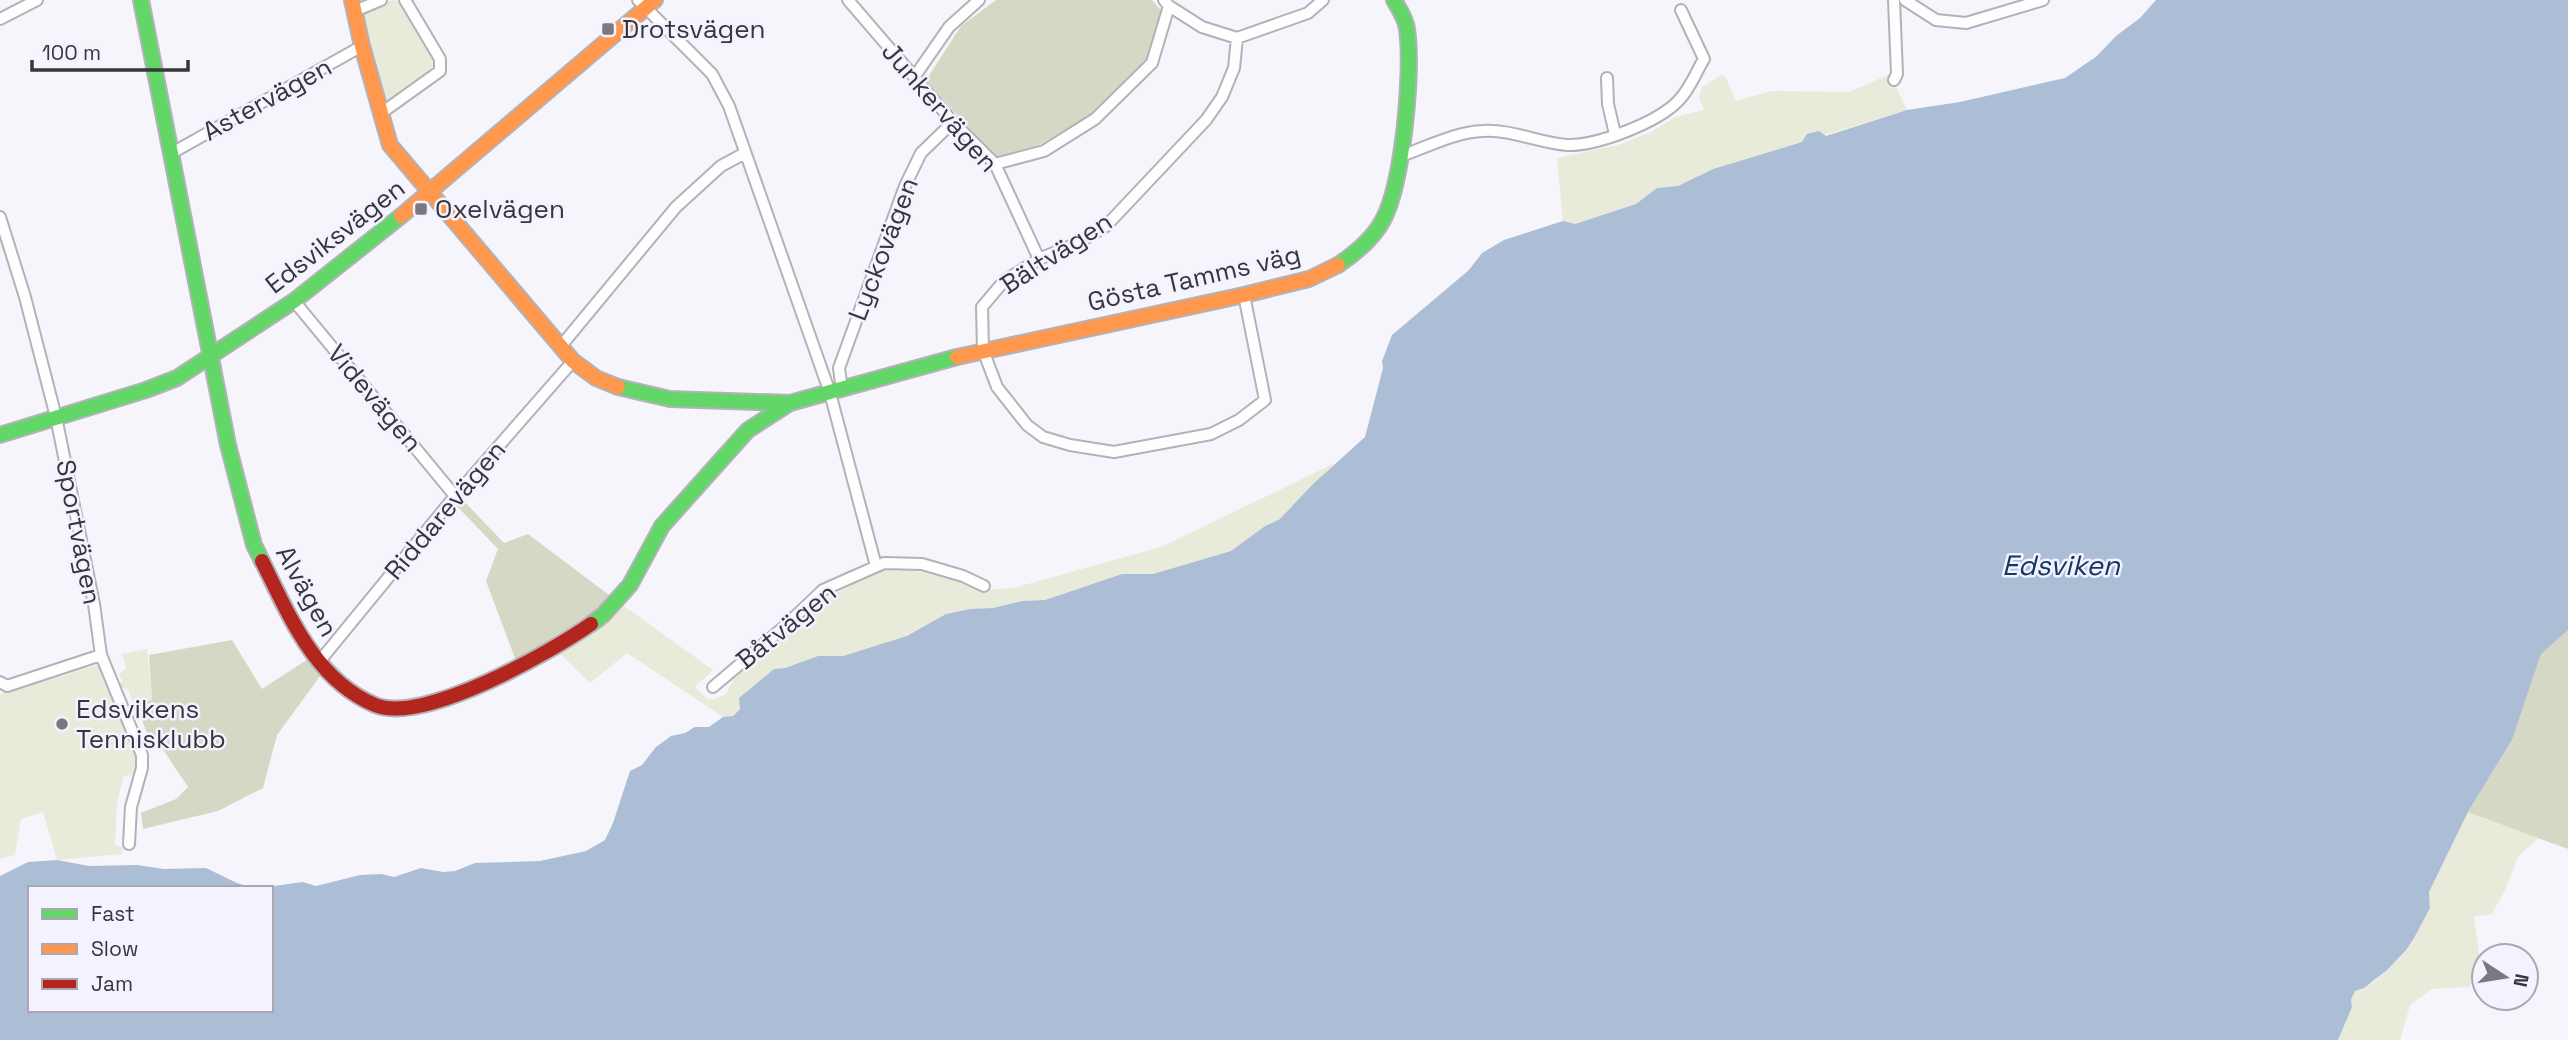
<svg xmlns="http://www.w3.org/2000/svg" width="2568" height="1040" font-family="'Space Grotesk',sans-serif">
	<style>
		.green { fill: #e8ebda }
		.forest { fill: #d6d8c6 }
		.water { fill: #acbdd6 }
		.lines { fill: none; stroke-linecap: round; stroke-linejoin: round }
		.street-casing { stroke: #b3b2b9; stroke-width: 14 }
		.fast-casing { stroke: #b3b2b9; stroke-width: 18 }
		.slow-casing { stroke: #b3b2b9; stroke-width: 18 }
		.jam-casing { stroke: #b3b2b9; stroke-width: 18 }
		.street { stroke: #fefeff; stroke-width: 10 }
		.fast { stroke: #63d668; stroke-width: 14 }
		.slow { stroke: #ff974d; stroke-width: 14 }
		.jam { stroke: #b3261e; stroke-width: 14 }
		.poi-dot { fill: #7a7980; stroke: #f3f2ff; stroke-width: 2.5 }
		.labels { text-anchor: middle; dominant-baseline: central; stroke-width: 5; stroke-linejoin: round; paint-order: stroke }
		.poi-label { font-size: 26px; fill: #37363e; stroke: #f3f2ff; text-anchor: start }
		.street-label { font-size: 26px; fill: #37363e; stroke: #f3f2ff }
		.water-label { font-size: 28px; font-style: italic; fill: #163762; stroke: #f3f2ff }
	</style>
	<rect width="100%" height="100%" fill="#f6f5fc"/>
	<path class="green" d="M391,0l11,1 32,55 1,9 -41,34 -14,2 -18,-86z
		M1890,74l17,36 -194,59 -35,17 -21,2 -21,16 -61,20 -12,-3 -6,-63 61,-13 33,-13 24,-15 29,-7 -5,-12 3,-11 20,-12 3,1 11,25 36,-10 77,1z
		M1335,463l-55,56 -15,7 -34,25 -78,23h-31l-77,26 -23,1 -29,7 -23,1 -23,5 -39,22 -65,20h-25l-33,12 -11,1 -41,47 -10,1 -96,-64 -37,30 -40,-39 63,-46 100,72 -18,17 12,12h8l11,-5 8,-16 53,-49 6,-1 8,-11 30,-21 41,-22 20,-6 44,6 49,15h15l17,-2 144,-40z
		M147,649l5,51 -20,1 -4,-12 -6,-1 -2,-5 2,-3 -3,-6 7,-6 -4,-14z
		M104,663l32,80 -1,30 -1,2 -10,1 -7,26 -2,43 8,2 -1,7 -65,6 -14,-48 -22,7 -6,36 -15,4v-165l19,-6 5,-4 8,1z
		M2468,812l70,26 -20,19 -13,33 -13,24 -18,3 8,59 -9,-6 -3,17 -38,2 -22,16 -10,35h-62l14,-33 -1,-6 4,-10 20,-10 31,-31 24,-42 -1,-16z"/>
	<path class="forest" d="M996,0h156l9,10 -11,48 -63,59 -46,27 -45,14 -70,-78 35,-54z
		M461,498l43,45 24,-9 85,64c-31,25 -61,46 -97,63l-30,-80 12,-32 -43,-45z
		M2568,630v219l-100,-37 44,-72 29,-87z
		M232,640l30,49 49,-32 12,15 -46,63 -14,53 -45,23 -75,18 -2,-16 35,-14 12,-12 -26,-39 -10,-2 -17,-44 17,-2 -3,-45z"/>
	<path class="water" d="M2156,0h412v630l-27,24 -29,86 -44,72 -39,80 1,16 -16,30 -8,12 -19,20 -23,18 -9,3 -4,9 1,7 -14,33h-2338v-164l28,-14 29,-2 32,6 48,-1 27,4 42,-1 31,15 16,5h-223v122h241v-122h-12l44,-6 13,4 44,-11 21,-1 13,3 27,-9 22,4 12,-1 20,-8 65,-2 46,-10 19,-11 8,-17 17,-52 12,-6 14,-18 15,-11 14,-3 10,-6h14l14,-10 10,-1 7,-7 -1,-11 35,-29 11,-1 33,-12h25l64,-20 39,-22 24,-5 23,-1 29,-7 23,-1 77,-26h31l78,-23 34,-25 15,-7 33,-35 52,-47 18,-69 -1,-7 10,-26 77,-65 13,-17 22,-13 59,-19 12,3 61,-20 21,-16 21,-2 35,-17 89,-27 5,-8 12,-3 7,5 81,-26 53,-8 105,-24 32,-22 19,-20 24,-18z"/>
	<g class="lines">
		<g class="street-casing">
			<path id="street" d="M638,0l74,74 17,32 101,287 46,173
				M848,0l105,122 42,42 44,95
				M1164,0l5,6 33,21 35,11 71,-25 15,-13
				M1894,0l3,74 -3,6
				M1905,0l31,20 30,3 77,-23
				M355,11l26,-11
				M0,19l37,-19
				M1237,38l-3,30 -12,29 -16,23 -100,106 -28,17 -39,16 -35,22 -22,26 1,43 14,37 30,38 16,12 27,8 44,7 97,-18 28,-14 26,-20 -21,-105
				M915,76l34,-49 30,-27
				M1607,78l1,26 7,30
				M380,114l60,-43v-12l-35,-59
				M172,153l190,-107
				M1401,156c26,-9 54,-24 82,-25 28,-2 56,12 84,14 30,1 92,-23 112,-45 11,-11 17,-28 25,-41l-23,-49
				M995,164l49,-13 51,-32 57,-56 17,-57
				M0,217l25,80 31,120 38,187 7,51 41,100v13l-11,39 -2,37
				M294,301l161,195
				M561,346l115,-139 45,-41 24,-13
				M842,390l-3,-22 66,-182 16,-33 32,-31
				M319,662l136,-166 118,-135
				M0,682l7,4 94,-31
				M713,687l72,-61 38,-36 61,-27 38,1 41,12 21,10"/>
		</g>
		<g class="fast-casing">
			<path id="fast" d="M141,0l87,445 26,100 8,16
				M1338,265c18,-12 35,-26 45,-45 20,-37 30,-148 24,-191 -1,-10 -8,-20 -13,-29
				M618,387l52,12 120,4
				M0,435l146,-45 31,-12 117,-77 107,-85
				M591,624l12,-9 27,-30 32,-59 86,-96 42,-27 167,-46"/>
		</g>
		<g class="slow-casing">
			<path id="slow" d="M352,0l10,46 28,99 183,216 23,17 22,9
				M401,216l254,-216
				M957,357l287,-62 65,-16 29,-14"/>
		</g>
		<g class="jam-casing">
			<path id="jam" d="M262,561c27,54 53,119 113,144 48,20 176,-53 216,-81"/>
		</g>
		<use href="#street" class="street"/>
		<use href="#fast" class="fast"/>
		<use href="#slow" class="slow"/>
		<use href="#jam" class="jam"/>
	</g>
	<g class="poi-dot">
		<rect x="601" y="22" width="14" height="14" rx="3.5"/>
		<rect x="414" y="202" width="14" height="14" rx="3.5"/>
		<circle cx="62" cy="724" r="7"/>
	</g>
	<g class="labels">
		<g class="poi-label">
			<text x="622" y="29">Drotsvägen</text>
			<text x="435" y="209">Oxelvägen</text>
			<text x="76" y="709">Edsvikens<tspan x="76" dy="30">Tennisklubb</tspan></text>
		</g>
		<g class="street-label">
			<text transform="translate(267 99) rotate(-29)">Astervägen</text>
			<text transform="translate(940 107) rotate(49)">Junkervägen</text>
			<text transform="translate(335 236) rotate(-38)">Edsviksvägen</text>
			<text transform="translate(883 249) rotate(-69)">Lyckovägen</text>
			<text transform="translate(1056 253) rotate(-33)">Bältvägen</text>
			<text transform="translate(1194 278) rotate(-13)">Gösta Tamms väg</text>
			<text transform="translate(375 398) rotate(50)">Videvägen</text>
			<text transform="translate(445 510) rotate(-50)">Riddarevägen</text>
			<text transform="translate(79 532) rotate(79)">Sportvägen</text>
			<text transform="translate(307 591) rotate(61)">Alvägen</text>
			<text transform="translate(786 626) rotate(-39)">Båtvägen</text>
		</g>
		<g class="water-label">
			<text x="2061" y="565">Edsviken</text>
		</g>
	</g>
	<rect x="28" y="886" width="245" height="126" fill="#f3f2ff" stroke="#a8a7b2" stroke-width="2"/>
	<rect x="42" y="909" width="35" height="10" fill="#63d668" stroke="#a8a7b2" stroke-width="2"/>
	<text x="91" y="921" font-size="21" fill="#37363e">Fast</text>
	<rect x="42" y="944" width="35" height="10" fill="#ff974d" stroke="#a8a7b2" stroke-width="2"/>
	<text x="91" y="956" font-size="21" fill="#37363e">Slow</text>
	<rect x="42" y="979" width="35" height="10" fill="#b3261e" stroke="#a8a7b2" stroke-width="2"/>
	<text x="91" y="991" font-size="21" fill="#37363e">Jam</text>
	<g transform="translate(2505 977) rotate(102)"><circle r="33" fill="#f3f2ff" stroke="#a8a7b2" stroke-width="2"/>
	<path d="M0-5L12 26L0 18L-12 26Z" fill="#7a7980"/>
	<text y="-10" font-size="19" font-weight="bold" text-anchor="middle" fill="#37363e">N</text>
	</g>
	<path d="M32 60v10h156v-10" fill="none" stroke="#37363e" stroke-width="3.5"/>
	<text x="42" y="60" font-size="21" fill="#37363e" stroke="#f3f2ff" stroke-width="5" paint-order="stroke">100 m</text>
</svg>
